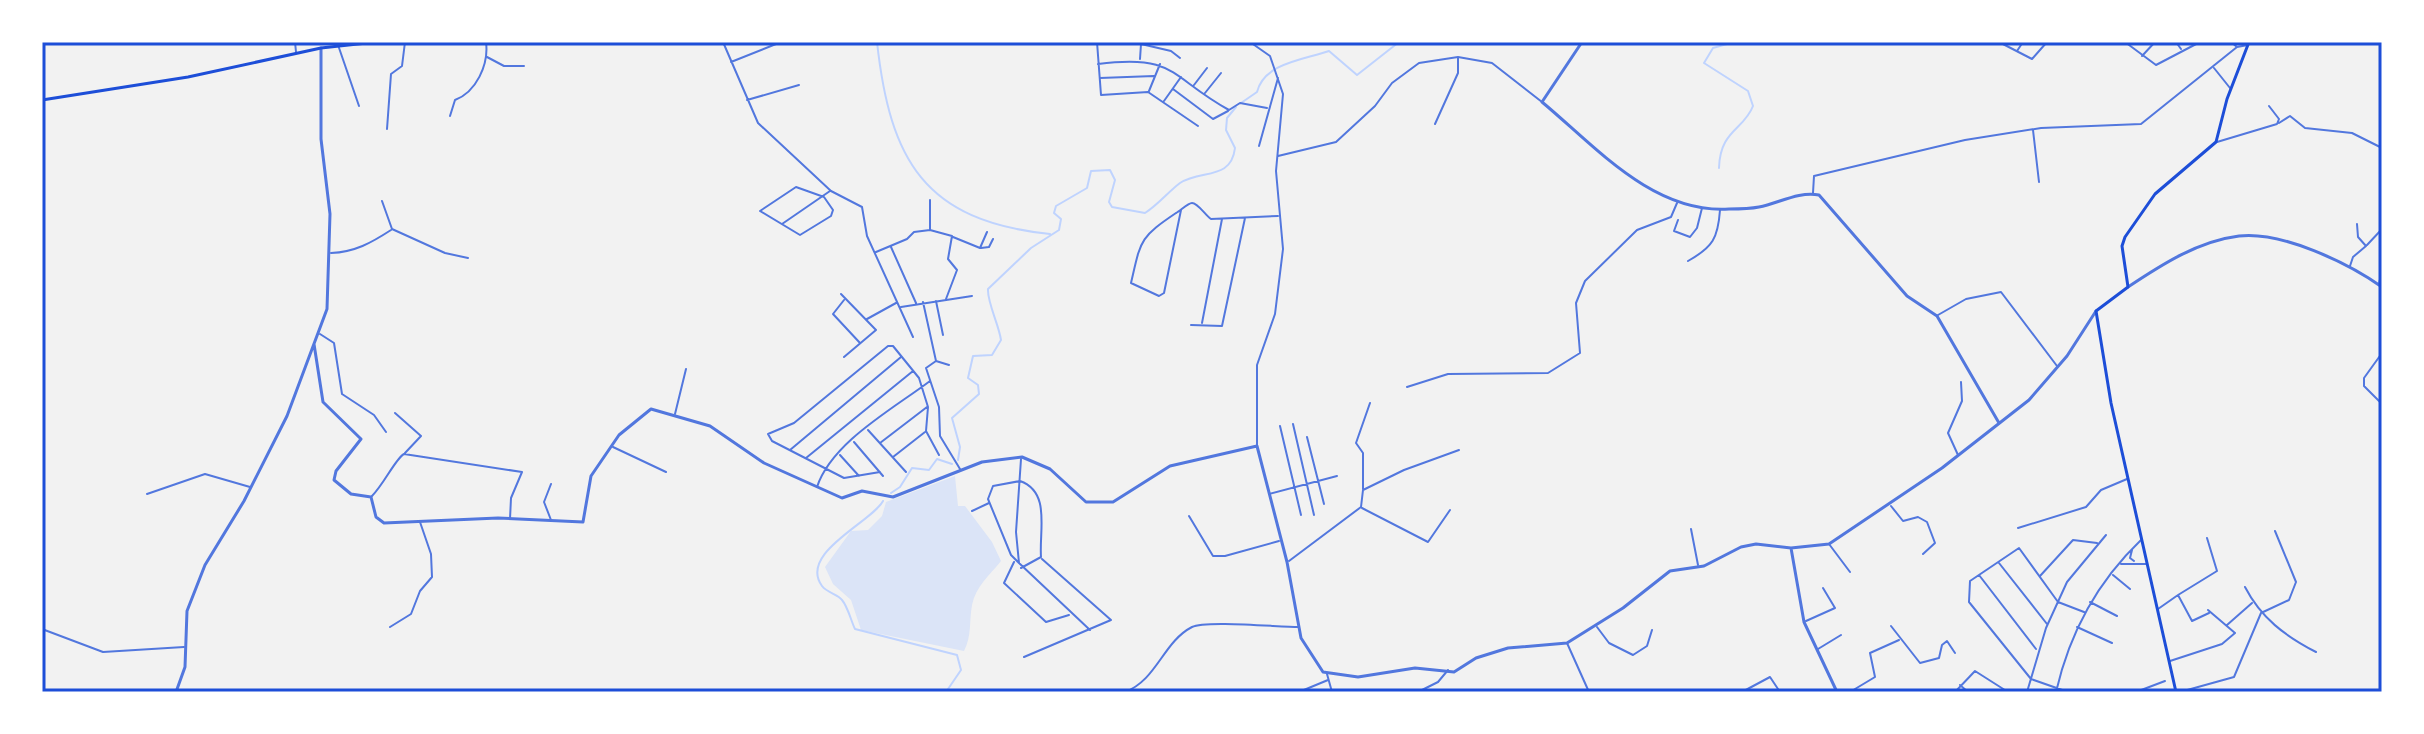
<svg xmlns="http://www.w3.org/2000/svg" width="2424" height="734" font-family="Lora,serif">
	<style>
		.green { fill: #dbe4f7 }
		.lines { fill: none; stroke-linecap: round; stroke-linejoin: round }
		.stream { stroke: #bfd3fe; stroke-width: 2 }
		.minor { stroke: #5277de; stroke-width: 2 }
		.tertiary { stroke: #5277de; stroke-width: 3 }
		.secondary { stroke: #1d4ed8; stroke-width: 3 }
		.neatline { fill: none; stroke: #1d4ed8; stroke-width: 3 }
	</style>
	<rect width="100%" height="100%" fill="#f2f2f2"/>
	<path class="green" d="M955,476l3,30h7l27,36 9,19c-12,15 -25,25 -29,44 -3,17 0,30 -8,46l-103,-21 -10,-30 -18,-16 -8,-17 26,-36 17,-1 14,-14 4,-14z"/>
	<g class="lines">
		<path class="stream" d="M877,42c13,118 47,179 173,192
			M95,44l2,-2
			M1241,103l16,-11c7,-29 46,-32 72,-41l28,24 42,-33
			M1719,168c1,-38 25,-38 34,-62l-5,-15 -44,-28 9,-15 21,-6
			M958,460l2,-13 -8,-29 27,-24 -1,-9 -10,-7 5,-22 19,-1 9,-15c-2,-15 -14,-38 -13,-51l43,-41 28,-18 2,-11 -7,-6 2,-7 31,-18 4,-17 19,-1 5,10 -6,22 3,5 33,6c13,-8 23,-21 35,-30 21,-14 51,-2 55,-35l-9,-18 1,-12 9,-11
			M891,493l9,-6 12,-19 17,2 8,-11 15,5
			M883,501c-11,21 -85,52 -61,85 5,7 16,8 20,14 6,7 9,21 13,29l102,26 4,15 -15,22"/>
		<path class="minor" d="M295,42l1,10
			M337,42l22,64
			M723,42l35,81 73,68 31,16 5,29 46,101
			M1097,42l4,53 47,-3 50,34
			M1250,42l20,14 13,38 -7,77 7,78 -8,65 -18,51v80
			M1999,42l33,17 15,-17
			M2125,42l31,23 44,-23
			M2176,42l5,7
			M2231,42l6,5 11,-2
			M2017,51l6,-9
			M2142,56l13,-14
			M487,57l17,9h20
			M1140,59l1,-15 30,7 9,7
			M731,62l50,-20
			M1098,64c79,-10 71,13 131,46l11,-7 27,5
			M2214,68l16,20
			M1100,78l54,-2
			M1194,85l13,-17
			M1173,89l40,30 15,-8
			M1149,91l11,-27
			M1205,93l16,-20
			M747,100l52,-15
			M1164,101l17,-24
			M450,116l5,-16c21,-8 34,-35 31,-58
			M2279,123l11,-7 15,12 47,5 30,15
			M1435,124l23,-51v-15
			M387,129l4,-55 11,-8 3,-24
			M2033,130l6,52
			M2217,142l60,-18 2,-5 -10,-13
			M1259,146l19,-68
			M1278,156l58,-14 39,-36 17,-23 27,-20 39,-6 34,6 50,39
			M796,187l28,10 9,13 -2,6 -31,19 -40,-24z
			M1813,193l1,-17 151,-36 76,-12 100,-4 96,-77
			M382,201l10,28 53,24 23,5
			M1181,210l-17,83 -5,3 -28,-13c10,-43 8,-45 45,-70 4,-2 12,-10 16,-10 6,0 13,12 19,16l67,-3
			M1678,220l-4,11 16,6 7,-9 5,-20
			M782,224l48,-33
			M930,230l22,6 -4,23 9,11 -11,29
			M953,237l27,11 7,-16
			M2367,245l15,-16
			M891,247l25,56
			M981,248l8,-1 4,-8
			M876,252l31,-13 7,-7 16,-2v-30
			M331,253c24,-1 40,-10 60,-23
			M1688,261c25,-14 30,-23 32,-51
			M2350,266l3,-9 13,-11 -8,-9 -1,-13
			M2379,284l3,-14
			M841,294l35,36 -32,27
			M844,300l-11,14 27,29
			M936,301l7,34
			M923,302l13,59 -10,7 13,39 1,29 20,33
			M901,307l71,-11
			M1938,315l28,-16 35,-7 56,74
			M867,319l29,-16
			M1202,323l20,-104
			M1191,325l31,1 23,-108
			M320,334l14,9 8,51 32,21 12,17
			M2382,353l-18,25v8l18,18
			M936,361l13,4
			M1407,387l41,-13 100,-1 32,-20 -4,-50 9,-22 52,-51 34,-13 6,-14
			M395,413l26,23 -16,17
			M675,414l11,-45
			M1293,424l21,91
			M1280,426l21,89
			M868,430l38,42
			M1307,437l17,67
			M854,442l29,34
			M880,443l47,-36
			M613,447l53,25
			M790,450l111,-93
			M840,455l19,21
			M1958,455l-10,-22 14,-32 -1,-19
			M893,457l32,-25
			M806,458l107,-87
			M1021,459l-5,73 3,31 71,67
			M880,472l-36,6 -72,-37 -4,-7 26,-11 94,-77h5l26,32 9,29 -2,24 13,24
			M551,484l-7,18 7,18
			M817,487c15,-45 76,-78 113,-106
			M1363,489v-36l-7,-10 14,-40
			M147,494l58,-20 45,13
			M1269,494l68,-18
			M372,496c12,-12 24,-38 32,-42l118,18 -11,26 -1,21
			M1891,506l12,15 15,-4 9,5 8,21 -12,11
			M1362,508l66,34 22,-32
			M972,511l17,-8
			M1189,516l24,40h12l54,-15
			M2018,528l68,-21 15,-17 26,-11
			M1691,529l7,36
			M1829,544l21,28
			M2132,550l-2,8 4,3
			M1289,561l72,-54 2,-17 41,-20 55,-20
			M1014,562l-10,21 42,39 23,-7
			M1019,563l-8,-8 -23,-56 5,-13 27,-5c31,11 19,49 21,76l-20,11
			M1999,563l48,61
			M2121,564h26
			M1979,575l57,74
			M2113,575l17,14
			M2040,576l33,-36 24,3
			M2245,587c16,31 40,49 71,65
			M2178,595l39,-24 -10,-33
			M2090,602l27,14
			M2158,609l20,-14 14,26 17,-8
			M1806,621l29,-13 -12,-20
			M2227,625l25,-22
			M1891,626l29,37 19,-5 3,-13 5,-4 8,12
			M390,627l21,-13 9,-23 12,-14 -1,-23 -11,-32
			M1597,627l12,16 24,12 14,-9 5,-16
			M2077,627l35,16
			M42,629l61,23 81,-5
			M1567,643l22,49
			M1818,649l23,-14
			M1024,657l87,-37 -69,-61
			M2170,661l52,-17 13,-11 -27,-23
			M1327,674l5,18
			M1960,685l8,7
			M1422,690l16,-8 10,-12
			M1125,692c32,-12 38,-50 67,-65 13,-7 87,0 106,0
			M1299,692l29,-12
			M1742,692l28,-15 10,15
			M1850,692l25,-15 -5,-24 29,-13
			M1955,692l20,-21 33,21
			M2027,692l19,-64 21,-46 39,-47
			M2056,692c14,-61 41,-110 85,-152
			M2068,692l-37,-13 -62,-77 1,-21 49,-33 39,54 26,10
			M2136,692l29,-11
			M2180,692l54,-15 27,-64 28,-13 7,-18 -21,-51"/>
		<path class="tertiary" d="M1582,42l-40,60c53,44 111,112 187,107 10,0 20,0 30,-2 20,-4 40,-16 60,-12l88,101 30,20 62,107
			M2128,287c33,-22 70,-46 111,-51 43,-5 109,27 143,51
			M314,344l9,58 38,37 -25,32 -2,9 17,14 20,3 5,20 8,6 114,-5 85,4 8,-46 28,-41 32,-26 59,17 54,37 78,35 20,-7 31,6 89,-35 40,-5 28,12 36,33h27l57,-36 87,-20 30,116 14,76 22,34 35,5 57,-9 39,4 22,-14 32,-10 59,-5 56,-35 47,-37 34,-5 37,-19 15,-3 35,4 38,-4 113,-76 87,-68 38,-44 29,-45
			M1791,548l13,74 33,70
			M176,692l9,-25 2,-56 18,-46 39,-64 43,-85 40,-107 3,-95 -9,-75v-91"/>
		<path class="secondary" d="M42,100l146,-23 133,-29 55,-6
			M2176,692l-65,-289 -15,-92 32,-24 -6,-41 3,-9 30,-43 61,-52 11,-43 22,-57"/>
	</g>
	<rect width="2424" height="734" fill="none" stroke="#ffffff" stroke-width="88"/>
	<rect x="44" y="44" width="2336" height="646" class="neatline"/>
</svg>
